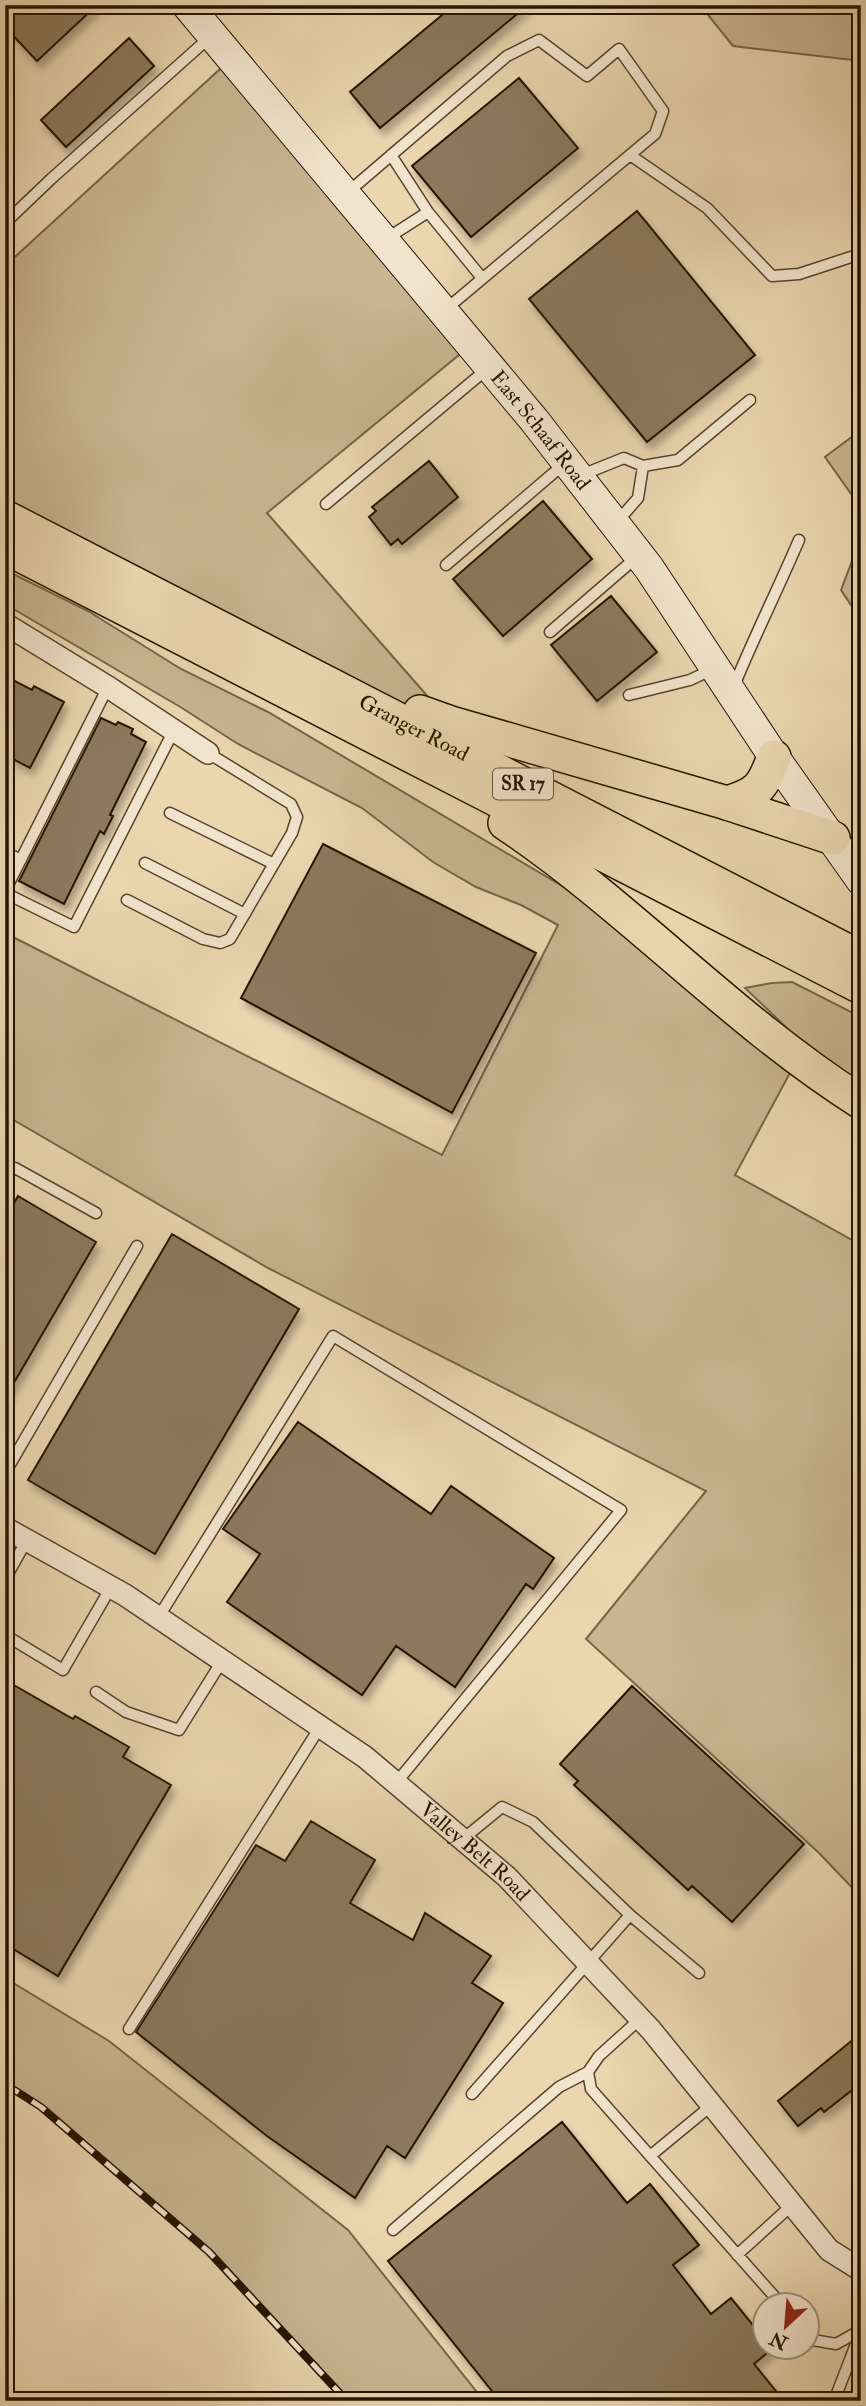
<svg xmlns="http://www.w3.org/2000/svg" width="866" height="2406" font-family="'IM FELL Double Pica',serif">
	<style>
		.green { fill: #c9b592; stroke: #776449; stroke-width: 2 }
		.building { fill: #8c795c; stroke: #251400; stroke-width: 2; filter: url(#shadow) }
		.lines { fill: none; stroke-linecap: round; stroke-linejoin: round }
		.lane-casing { stroke: #56442c; stroke-width: 13 }
		.street-casing { stroke: #56442c; stroke-width: 24 }
		.secondary-casing { stroke: #251400; stroke-width: 32 }
		.primary-casing { stroke: #251400; stroke-width: 36 }
		.lane { stroke: #f2e4cc; stroke-width: 10 }
		.street { stroke: #f2e4cc; stroke-width: 21 }
		.secondary { stroke: #f2e4cc; stroke-width: 30 }
		.primary { stroke: #ebd6b0; stroke-width: 33 }
		.rail-casing { stroke: #251400; stroke-width: 8 }
		.rail { stroke: #f2e4cc; stroke-width: 5; stroke-dasharray: 16; stroke-linecap: butt }
		.labels { text-anchor: middle; dominant-baseline: central; stroke-width: 5; stroke-linejoin: round; paint-order: stroke }
		.shield { fill: #f2e4cc; stroke: #62523d; stroke-width: 2 }
		.shield-label { font-size: 19px; font-weight: bold; fill: #251400 }
		.street-label { font-size: 21px; fill: #251400; stroke: #f2e4cc }
	</style>
	<defs>
		<filter id="shadow"><feDropShadow dx="4" dy="7" stdDeviation="3.5" flood-color="#0004"/></filter>
	</defs>
	<rect width="100%" height="100%" fill="#ebd6b0"/>
	<filter id="stains"><feTurbulence type="fractalNoise" baseFrequency=".00286" numOctaves="4"/><feColorMatrix values="0 0 0 0 .2 0 0 0 0 .09 0 0 0 0 .02 0 0 0 .5 -.17"/></filter>
	<radialGradient id="worn" r=".72"><stop offset=".6" stop-color="#630" stop-opacity="0"/><stop offset="1" stop-color="#630" stop-opacity=".3"/></radialGradient>
	<path class="green" d="M700,5h161v56l-128,-15z
		M231,59l240,286 -204,168 184,210 -34,-13 -412,-193v-251z
		M861,430v78l-36,-51z
		M861,537v83l-20,-30z
		M5,570l83,41 93,58 87,43 306,181 224,165 -63,117 126,70v652l-42,-44 -233,-214 120,-148 -438,-223 -263,-153v-182l437,222 116,-230 -37,-20 -45,-18 -43,-25 -71,-54 -124,-64 -56,-36 -177,-104z
		M792,982l69,35v67l-72,-54 -44,-42 27,-5z
		M5,1978l104,63 239,189 136,171h-137l-138,-149 -168,-145 -36,-23z"/>
	<path class="building" d="M10,5h87l-60,56 -32,-34v-17z
		M454,5h74l-148,123 -30,-36z
		M129,38l25,28 -88,81 -25,-27z
		M519,78l59,70 -107,89 -59,-71z
		M637,211l118,144 -108,87 -118,-143z
		M429,461l29,36 -56,47 -4,-5 -7,6 -22,-28 7,-6 -4,-4z
		M543,501l49,58 -89,77 -50,-57z
		M611,596l46,56 -60,49 -46,-56z
		M5,676l27,14 2,-4 30,16 -34,66 -25,-13z
		M101,718l15,7 2,-3 15,7 -2,5 15,8 -36,73 3,1 -9,18 -4,-3 -36,73 -45,-23z
		M323,844l213,109 -84,160 -211,-115z
		M18,1196l78,46 -91,156v-179z
		M172,1234l127,75 -144,245 -127,-74z
		M298,1422l133,92 20,-28 103,72 -21,31 -7,-5 -71,103 -59,-41 -34,49 -135,-93 33,-48 -37,-25z
		M5,1680l68,39 2,-3 54,31 -6,10 48,28 -113,191 -53,-32z
		M632,1686l172,158 -72,78 -40,-36 -4,4 -114,-105 4,-4 -18,-17z
		M311,1821l64,39 -25,43 63,37 12,-27 66,43 -19,27 31,20 -98,155 -18,-12 -32,52 -88,-62 -131,-104 120,-187 29,16z
		M861,2033v50l-37,29 -3,-4 -23,18 -20,-25z
		M562,2122l65,81 23,-19 49,61 -26,20 38,49 20,-16 34,42v7h5l2,2 -18,15 30,37h-284l-112,-140z"/>
	<g class="lines">
		<g class="lane-casing">
			<path id="lane" d="M391,155l37,57
				M630,155l77,53 65,68 27,-2 52,-17
				M347,193l160,-137 32,-16 48,36 32,-27 44,62 -8,23 -210,176
				M5,223l46,-44 159,-142
				M386,239l42,-27 54,66
				M643,466l35,-6 72,-60
				M579,476l45,-18 19,8 -5,32 -21,24
				M326,504l161,-135
				M446,565l118,-101
				M550,632l88,-76
				M734,686c20,-49 44,-97 65,-146
				M629,695l61,-15 23,-11
				M170,813l104,51
				M5,852l16,8
				M145,863l100,51
				M5,891l103,-204
				M5,893l69,34 99,-195
				M127,900l76,39 17,4 10,-4 62,-106 5,-16 -6,-13 -83,-51
				M5,1173l10,-5 81,45
				M5,1473l132,-227
				M5,1579l22,-39
				M158,1618l175,-282 288,174 -225,273
				M5,1635l58,35 48,-83
				M96,1692l30,20 53,18 43,-69
				M463,1839l39,-32 31,15 97,93 -158,179
				M630,1915l69,58
				M640,2019l-41,37 -11,16 3,17 190,215
				M129,2029l191,-302
				M650,2156l62,-51
				M393,2230l166,-143 29,-15
				M737,2255l55,-50
				M806,2333l7,7 23,4 25,-14
				M834,2401l27,-70"/>
		</g>
		<g class="street-casing">
			<g id="street">
				<path d="M5,624l103,63 100,66"/>
				<path id="s1" d="M5,1528l120,67 240,162 142,120 144,153 178,220 32,20"/>
			</g>
		</g>
		<g class="secondary-casing">
			<g id="secondary">
				<path id="s2" d="M187,5l347,415 115,148 125,189 87,123"/>
			</g>
		</g>
		<g class="primary-casing">
			<g id="primary">
				<path id="s3" d="M5,517l856,441"/>
				<path d="M5,547l856,440"/>
				<path d="M420,712l31,11 276,80 106,35"/>
				<path d="M727,803c31,-9 36,-16 47,-46"/>
				<path d="M505,823c125,84 228,198 356,279"/>
			</g>
		</g>
		<use href="#lane" class="lane"/>
		<use href="#street" class="street"/>
		<use href="#secondary" class="secondary"/>
		<use href="#primary" class="primary"/>
		<g class="rail-casing">
			<path id="rail" d="M5,2084l36,23 168,145 138,149"/>
		</g>
		<use href="#rail" class="rail"/>
	</g>
	<g class="labels">
		<rect class="shield" x="493" y="768.5" width="60" height="31" rx="5"/>
		<g class="shield-label">
			<text x="523" y="784">SR 17</text>
		</g>
		<g class="street-label">
			<text stroke="none"><textPath href="#s2" startOffset="553">East Schaaf Road</textPath></text>
			<text stroke="none"><textPath href="#s3" startOffset="460">Granger Road</textPath></text>
			<text stroke="none"><textPath href="#s1" startOffset="572">Valley Belt Road</textPath></text>
		</g>
	</g>
	<rect width="866" height="2406" fill="none" stroke="#ebd6b0" stroke-width="28"/>
	<rect x="7" y="7" width="852" height="2392" fill="none" stroke="#251400" stroke-width="3.5"/>
	<rect x="14" y="14" width="838" height="2378" fill="none" stroke="#251400" stroke-width="2"/>
	<g transform="translate(786 2326) rotate(206)"><circle r="33" fill="#f2e4cc" stroke="#a0917a" stroke-width="2"/>
	<path d="M0-5L12 26L0 18L-12 26Z" fill="#8f2418"/>
	<text y="-10" font-size="19" font-weight="bold" text-anchor="middle" fill="#251400">N</text>
	</g>
	<rect width="100%" height="100%" filter="url(#stains)"/>
	<rect width="100%" height="100%" fill="url(#worn)"/>
</svg>
